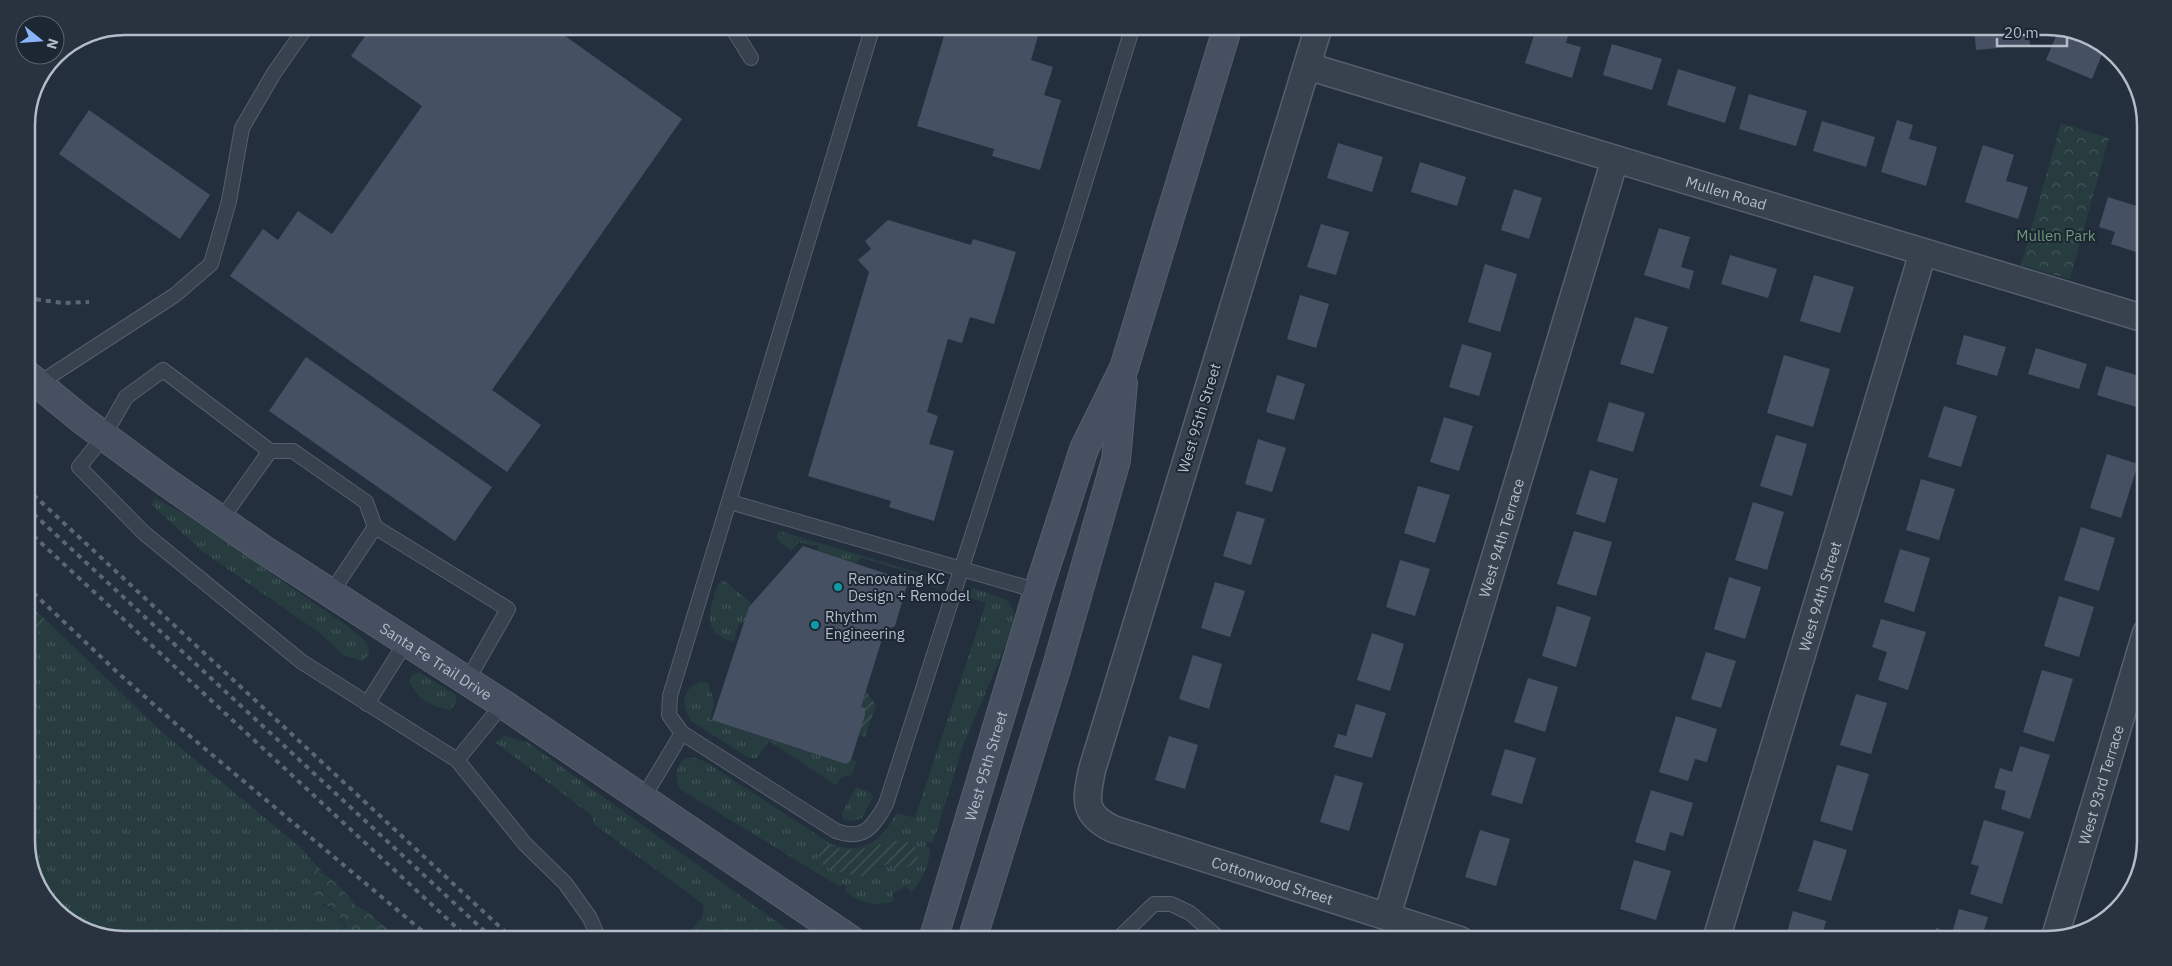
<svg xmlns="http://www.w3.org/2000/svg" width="2172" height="966" font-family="'IBM Plex Sans',sans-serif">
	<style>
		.grass { fill: url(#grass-tufts); fill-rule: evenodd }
		.forest { fill: url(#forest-crowns) }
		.garden { fill: url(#garden-furrows) }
		.building { fill: #455162 }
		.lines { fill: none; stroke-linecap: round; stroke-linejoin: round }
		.lane-casing { stroke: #565f6c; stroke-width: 16 }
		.street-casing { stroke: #565f6c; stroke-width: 29 }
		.secondary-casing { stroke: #565f6c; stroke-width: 30 }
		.lane { stroke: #38414e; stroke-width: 14 }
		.street { stroke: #38414e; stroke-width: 26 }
		.secondary { stroke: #465061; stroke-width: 28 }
		.rail { stroke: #5a6575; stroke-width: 4; stroke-dasharray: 5 5; stroke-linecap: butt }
		.culture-dot { fill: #0f9aa8; stroke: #1d2633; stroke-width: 2 }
		.labels { text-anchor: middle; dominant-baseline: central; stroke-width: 4; stroke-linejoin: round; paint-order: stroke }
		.street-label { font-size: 15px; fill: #b4bcc9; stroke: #1d2633 }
		.park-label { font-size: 15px; fill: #6b9a76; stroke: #1d2633 }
		.poi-label { font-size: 15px; fill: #b4bcc9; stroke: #1d2633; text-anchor: start }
		.rim { fill: none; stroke: #b4bcc9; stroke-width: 2.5 }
	</style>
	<defs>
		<pattern id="grass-tufts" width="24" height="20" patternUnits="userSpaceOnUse" patternTransform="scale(1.25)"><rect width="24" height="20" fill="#263c3f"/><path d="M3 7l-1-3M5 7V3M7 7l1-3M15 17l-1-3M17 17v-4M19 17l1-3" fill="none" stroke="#435659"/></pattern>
		<pattern id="forest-crowns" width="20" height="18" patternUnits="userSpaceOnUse" patternTransform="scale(1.25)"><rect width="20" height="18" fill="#263c3f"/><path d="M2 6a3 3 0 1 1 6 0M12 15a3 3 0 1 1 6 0" fill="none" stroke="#435659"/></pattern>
		<pattern id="garden-furrows" width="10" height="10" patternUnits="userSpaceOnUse" patternTransform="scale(1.25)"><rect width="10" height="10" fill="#263c3f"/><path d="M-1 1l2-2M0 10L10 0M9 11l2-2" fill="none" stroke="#435659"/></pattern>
	</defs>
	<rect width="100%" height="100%" fill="#242f3e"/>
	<path class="grass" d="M154,498l31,16 164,113c10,9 31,22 13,34l-19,-6 -22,-21 -119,-83 -50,-46z
		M779,531l161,48 2,7 -6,2 -26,-8 -2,8 -3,-7 1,-9 -4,-2 -41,-12 -6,6 -38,-12 2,-6 -5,-1 -1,1 -14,-4 -8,9 -14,-12v-5z
		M722,581l4,1 26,22 -9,20 -4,-1 -5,19c-35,-10 -24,-31 -16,-58z
		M973,588l34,12 6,10 1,9 -8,25 -42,99 -27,87 -5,13 -5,-1 -1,4 4,2c0,16 -8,33 -19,44l-5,-6 -14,8 3,7c-17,6 -38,3 -50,-11l2,-3 -4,-3 -3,3 -5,-3 -155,-95c-7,-12 -4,-34 15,-31 5,1 10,4 14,6l122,80c33,12 50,-4 66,-31l18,5 71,-215 -18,-6v-6zM894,841l6,29h-4l-4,-6 -14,3 -55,-22 4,-1c23,11 43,3 67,-3z
		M47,621l116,112 137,114 22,25 -6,-2 7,35 13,8 11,18 11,9h-233l-38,-8 -44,-36 -17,-48v-199z
		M419,672l37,23v8l-6,7c-19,-4 -33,-10 -41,-30l3,-5z
		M703,682h5l6,21 -4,16 2,1 90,30 2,-4 39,13 -2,4 2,1 8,-4 6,1 -5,14 -11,2 -5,8 -67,-44 -12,17h-8l-58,-37c-11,-16 -9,-35 12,-39z
		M504,736l23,6 275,198h-120l20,-22 2,-13 -109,-80 -4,-10 -96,-73z
		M856,787l15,6 2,4 -11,21 -9,3 -10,-2 -1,-6z"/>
	<path class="forest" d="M2061,123l48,15 -39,141 -49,-14z
		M316,870l14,8 14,13 11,14 13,7 32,28c-10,0 -34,3 -42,-1 -10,-4 -12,-13 -17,-20 -11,-17 -34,-17 -31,-46z"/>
	<path class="garden" d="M26,602l21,19 -21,28v-26l4,-3 -4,-4z
		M866,691l10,14 -11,32 -10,-3 6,-20 4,1v-6l-4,-2z
		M894,841c12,0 19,1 25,11l-2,11 -17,7h-4l-5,-6 -13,2 -5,9c-17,3 -42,-3 -55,-14l5,-16 4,-1c23,11 43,3 67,-3z"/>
	<path class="building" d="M372,26h179l131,93 -190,271 49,35 -34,47 -277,-196 33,-47 15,11 20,-29 34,23 90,-128 -71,-50z
		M947,26h94l-10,34 22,7 -9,28 17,5 -21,70 -48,-14 2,-7 -77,-23z
		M1537,26h34l-5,17 15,4 -9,31 -47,-15z
		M1974,26h54l2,19 -54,5z
		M2059,29l45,20 -12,30 -46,-19z
		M1612,44l50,15 -10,31 -49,-15z
		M1678,69l58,18 -11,36 -58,-18z
		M1749,94l58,17 -11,35 -57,-17z
		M89,110l121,85 -30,44 -121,-85z
		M1897,120l16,5 -4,14 28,8 -11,39 -45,-14z
		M1822,121l53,16 -9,30 -53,-16z
		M1338,143l45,14 -11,35 -45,-14z
		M1983,145l31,10 -8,26 22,6 -10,32 -53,-17z
		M1420,162l46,15 -9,29 -46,-14z
		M1514,189l28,9 -13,41 -28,-9z
		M2108,197l38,12v46l-35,-11 4,-12 -16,-5z
		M888,220l83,25 2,-6 43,13 -22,72 -24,-7 -8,26 -14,-4 -21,73 11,4 -9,28 25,7 -20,70 -45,-14 2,-6 -83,-25 61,-204 -11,-12 13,-11 -6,-8z
		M1321,224l28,8 -13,43 -29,-8z
		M1659,228l31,9 -9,30 13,4 -5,18 -45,-14z
		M1730,255l47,14 -9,29 -47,-14z
		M1485,264l32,10 -17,58 -32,-10z
		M1814,275l40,12 -14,46 -40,-12z
		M1300,295l29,9 -13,44 -29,-9z
		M1635,317l33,10 -15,47 -33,-10z
		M1964,335l42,12 -9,29 -41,-12z
		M1462,344l30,9 -13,43 -30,-9z
		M2036,348l51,16 -8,25 -51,-15z
		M1784,355l46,14 -17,58 -46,-14z
		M306,357l186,130 -37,54 -186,-130z
		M2106,366l40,12v32l-49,-15z
		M1277,375l28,9 -11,36 -28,-8z
		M1609,402l36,11 -12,39 -36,-11z
		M1944,406l33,10 -16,51 -33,-10z
		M1444,417l29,9 -14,45 -29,-9z
		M1776,435l31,9 -15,52 -32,-10z
		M1258,439l28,9 -14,44 -27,-8z
		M2107,454l31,10 -17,54 -31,-10z
		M1590,470l28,9 -13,44 -29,-9z
		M1921,479l34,10 -16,51 -33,-10z
		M1418,486l32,9 -15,48 -31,-10z
		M1753,502l31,10 -17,58 -32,-10z
		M1237,511l28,8 -14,46 -28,-9z
		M2081,527l34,11 -16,53 -35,-11z
		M1574,531l38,11 -16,54 -39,-12z
		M803,546l99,33 5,6 -12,41 -4,2 -5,-2 -25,81 4,1v7l-14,45 -5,4 -134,-44 37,-113z
		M1900,549l30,9 -16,54 -30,-10z
		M1400,560l30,9 -15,47 -29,-9z
		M1729,577l32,10 -16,52 -31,-10z
		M1215,582l30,9 -15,46 -29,-9z
		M2059,596l35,11 -15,50 -35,-11z
		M1557,606l34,11 -15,50 -34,-11z
		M1881,619l45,13 -18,58 -30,-10 9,-28 -15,-5z
		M1372,633l32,11 -14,47 -33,-11z
		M1706,652l30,9 -15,47 -30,-9z
		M1193,655l29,9 -13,45 -30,-10z
		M2042,670l31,9 -19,63 -31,-10z
		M1528,678l30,9 -13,45 -31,-10z
		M1856,694l31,9 -16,51 -31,-9z
		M1356,704l30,9 -14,45 -38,-11 4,-13 8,2z
		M1676,716l41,13 -10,33 -12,-3 -7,22 -29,-9z
		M1169,736l29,9 -13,44 -30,-9z
		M2020,746l30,9 -20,64 -29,-10 5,-18 -12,-3 6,-20 12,4z
		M1505,749l31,9 -14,46 -31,-9z
		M1837,765l32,9 -17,57 -32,-10z
		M1335,775l28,8 -14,48 -29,-9z
		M1651,790l42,13 -10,33 -13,-4 -5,19 -30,-9z
		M1984,820l40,12 -22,72 -32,-10 9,-28 -8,-2z
		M1480,830l30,9 -14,47 -31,-9z
		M1814,840l33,10 -16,51 -33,-10z
		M1634,860l37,11 -15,49 -36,-11z
		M1959,909l29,8 -7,23h-49l4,-12 16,5z
		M1793,911l33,10 -5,19h-36z
		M1623,933l22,6v1h-24z"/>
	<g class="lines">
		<g class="lane-casing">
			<path id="lane" d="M731,26l20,32
				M873,26l-203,670 -1,19 13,18 154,98c28,10 37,-4 50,-27l186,-580 61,-198
				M38,384l137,-89 36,-31 18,-63 13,-73 32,-55 33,-47
				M730,502l308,89
				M221,520l49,-69
				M375,527l133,82 -41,72
				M331,593l44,-66 -9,-25 -73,-51h-23l-107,-81 -37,27 -22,39 -25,31 65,66 158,129 155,98 46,-56
				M367,704l39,-62
				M457,760l68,84 40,39 25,35 9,22
				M642,800l40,-67
				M1117,940l37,-36h17l19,9 31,27"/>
		</g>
		<g class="street-casing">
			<g id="street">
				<path id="s1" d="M1319,26l-227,744c-6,30 -10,44 21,59l347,111"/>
				<path id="s2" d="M1307,66l839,253"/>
				<path id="s3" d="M1387,916l228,-757"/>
				<path id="s4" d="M2055,937l91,-304"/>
				<path id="s5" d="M1716,940l207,-688"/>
			</g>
		</g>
		<g class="secondary-casing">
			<g id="secondary">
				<path id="s6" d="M26,374l55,45 85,63 98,68 239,154 348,236"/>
				<path id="s7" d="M933,940l105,-349 46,-142 40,-81 104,-342"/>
				<path d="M972,940l85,-274 59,-206 7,-77"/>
			</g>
		</g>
		<use href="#lane" class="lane"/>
		<use href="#street" class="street"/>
		<use href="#secondary" class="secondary"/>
		<path class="rail" d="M26,298l37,5 26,-1
			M26,488l488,452
			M26,507l468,433
			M26,529l444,411
			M26,586l91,86 68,60 248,208"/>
	</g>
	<g class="culture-dot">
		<circle cx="838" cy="587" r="5"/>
		<circle cx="815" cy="625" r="5"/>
	</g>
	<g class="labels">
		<g class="street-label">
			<text stroke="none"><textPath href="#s2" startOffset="438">Mullen Road</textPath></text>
			<text transform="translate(1199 418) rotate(-73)">West 95th Street</text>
			<text stroke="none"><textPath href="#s3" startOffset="395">West 94th Terrace</textPath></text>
			<text stroke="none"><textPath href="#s5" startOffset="359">West 94th Street</textPath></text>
			<text stroke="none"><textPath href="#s6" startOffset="501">Santa Fe Trail Drive</textPath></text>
			<text stroke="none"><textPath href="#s7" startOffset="182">West 95th Street</textPath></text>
			<text stroke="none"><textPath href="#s4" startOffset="159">West 93rd Terrace</textPath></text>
			<text stroke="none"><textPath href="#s1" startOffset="1016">Cottonwood Street</textPath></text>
		</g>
		<g class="park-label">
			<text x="2056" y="235">Mullen Park</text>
		</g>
		<g class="poi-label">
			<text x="848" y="578">Renovating KC<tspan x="848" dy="17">Design + Remodel</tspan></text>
			<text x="825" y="616">Rhythm<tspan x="825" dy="17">Engineering</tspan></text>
		</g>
	</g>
	<path d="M0 0H2172V966H0ZM125 35H2047A90 90 0 0 1 2137 125V841A90 90 0 0 1 2047 931H125A90 90 0 0 1 35 841V125A90 90 0 0 1 125 35Z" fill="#29323f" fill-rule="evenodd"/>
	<path class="rim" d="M125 35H2047A90 90 0 0 1 2137 125V841A90 90 0 0 1 2047 931H125A90 90 0 0 1 35 841V125A90 90 0 0 1 125 35Z"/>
	<g transform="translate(40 40) rotate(107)"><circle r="24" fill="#1d2633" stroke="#59626f"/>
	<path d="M0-4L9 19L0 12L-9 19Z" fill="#8ab4f8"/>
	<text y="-8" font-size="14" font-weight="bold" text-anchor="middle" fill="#b4bcc9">N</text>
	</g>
	<path d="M1997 38v8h70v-8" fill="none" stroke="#b4bcc9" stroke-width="2.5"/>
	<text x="2004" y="38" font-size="15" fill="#b4bcc9" stroke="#1d2633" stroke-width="4" paint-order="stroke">20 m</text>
</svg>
